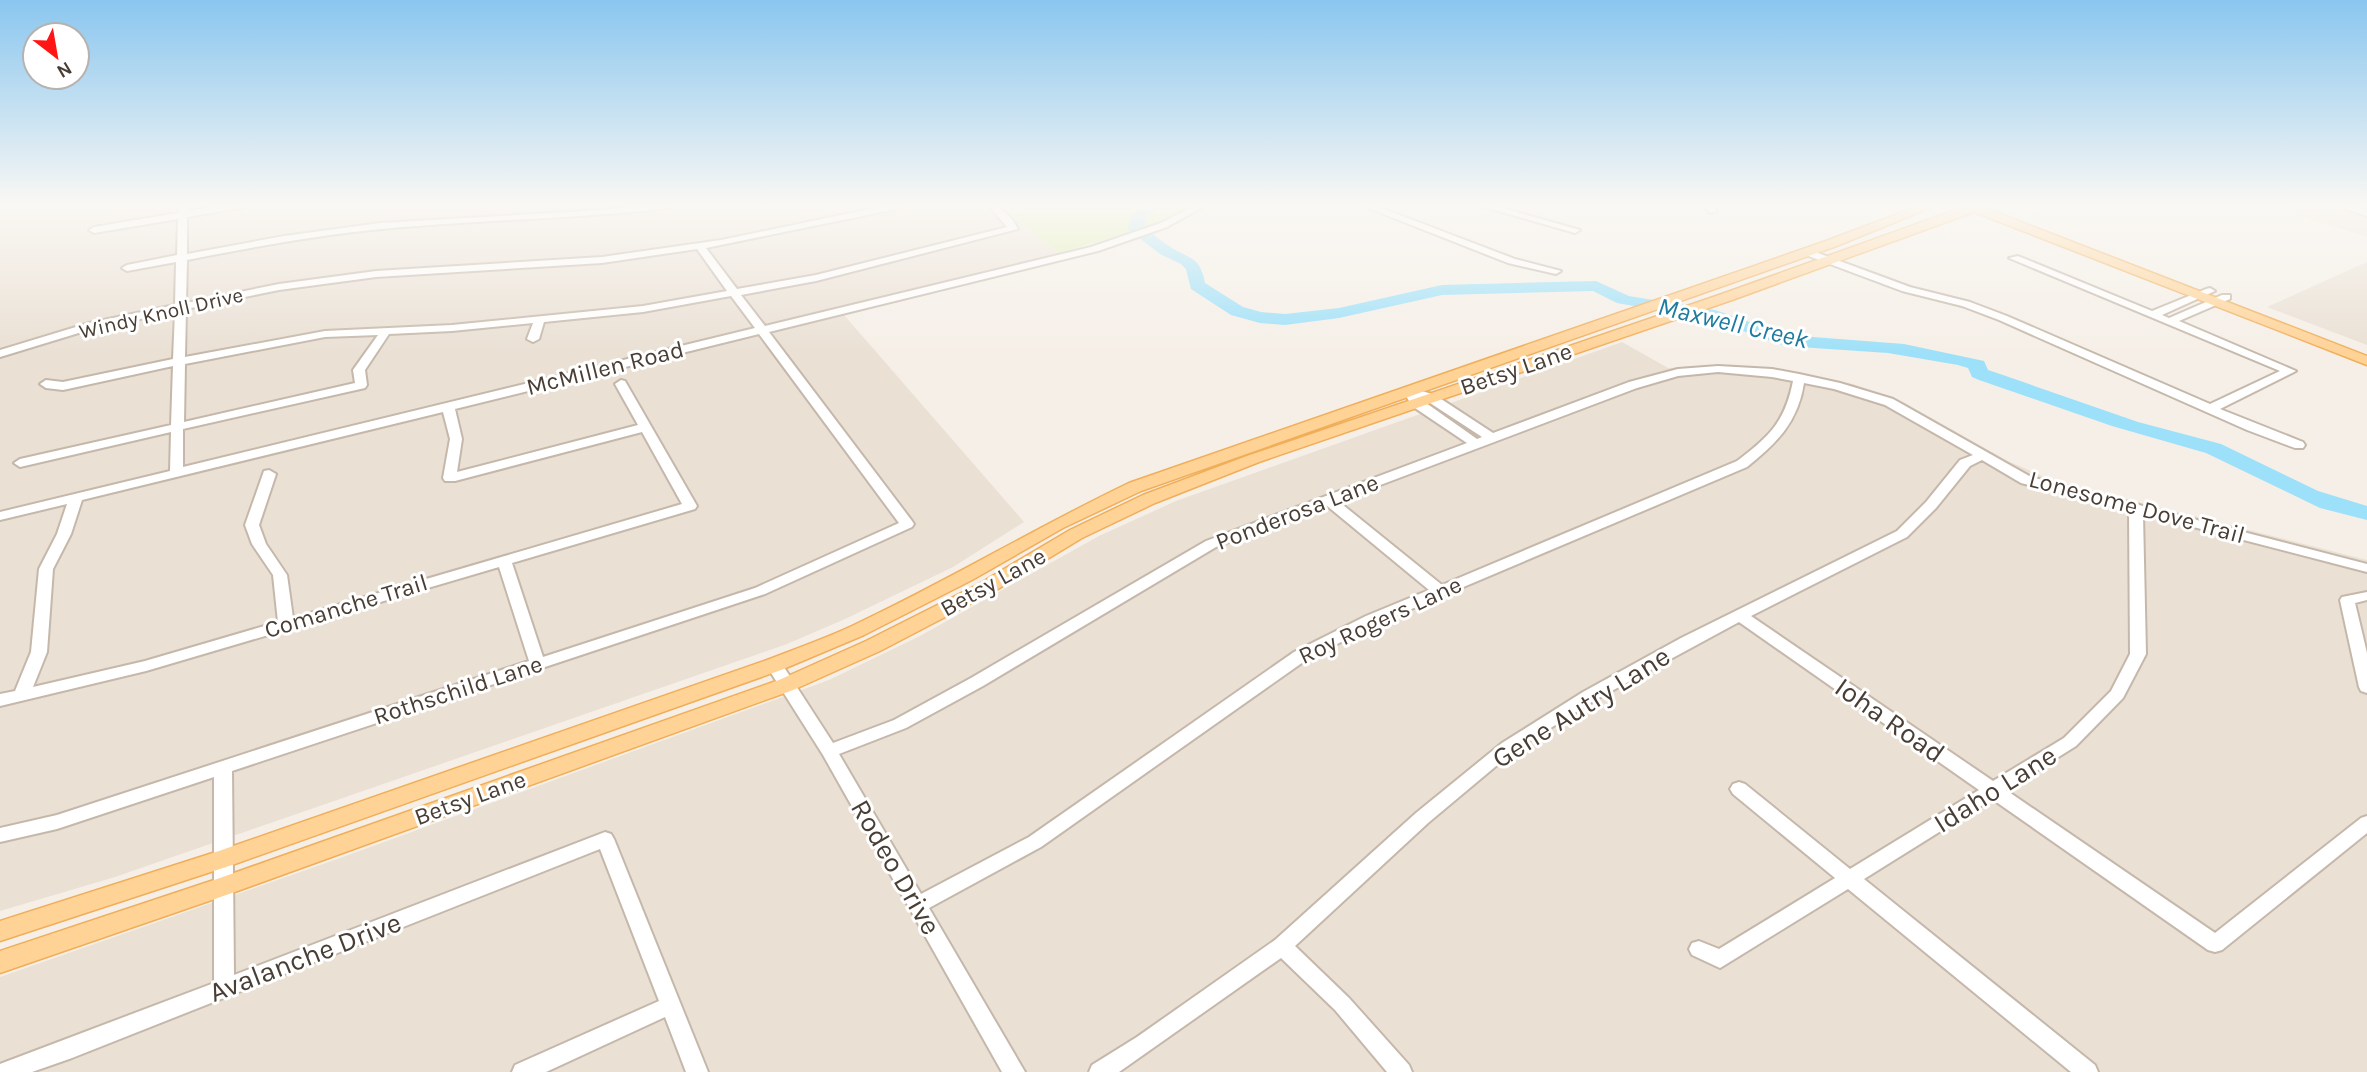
<svg xmlns="http://www.w3.org/2000/svg" width="2367" height="1072" font-family="Karla,sans-serif">
	<style>
		.residential { fill: #eae0d4 }
		.green { fill: #daeeab }
		.lines { fill: none; stroke-linecap: round; stroke-linejoin: round }
		.river { fill: #9de0f9; fill-rule: evenodd }
		.minor-casing { stroke: #c5b8ab; stroke-width: 4 }
		.major-casing { stroke: #f1ae59; stroke-width: 3 }
		.minor { fill: #fff; fill-rule: evenodd }
		.major { fill: #ffd296; fill-rule: evenodd }
		.labels { text-anchor: middle; dominant-baseline: central; stroke-width: 6; stroke-linejoin: round; paint-order: stroke }
		.far-street-label { font-size: 21px; fill: #493e35; stroke: #fff }
		.street-label { font-size: 24px; fill: #493e35; stroke: #fff }
		.water-label { font-size: 26px; font-style: italic; fill: #1e7b9f; stroke: #fff }
		.near-street-label { font-size: 28px; fill: #493e35; stroke: #fff }
	</style>
	<rect width="100%" height="100%" fill="#f5efe7"/>
	<path class="residential" d="M0,204h996l19,16 10,4 41,36 -222,55 180,207 -71,45 -108,52 -58,25 -672,233 -115,34z
		M2263,204h104v33z
		M2367,262v83l-100,-38z
		M1622,342l46,26 44,-3 38,1 103,18 50,18 105,59 43,19 316,80v512h-2367v-95l343,-120 486,-177 91,-44 179,-100 77,-35z"/>
	<path class="green" d="M996,204h201l-39,20 -99,29z"/>
	<g class="lines">
		<path class="river" d="M1142,204h16l-11,14 -3,9c9,7 18,15 28,21 20,12 28,9 33,35l38,24 18,5 24,2 54,-6 103,-23 154,-4 33,15 86,14 72,25 117,9 80,17 4,9 12,4 138,48 83,22 97,47 49,15v14l-47,-12 -114,-55 -94,-27 -133,-46 -7,-3 -4,-9 -10,-3 -70,-12 -103,-7 -73,-26 -95,-17 -24,-12 -151,4 -103,23 -54,7 -25,-2 -29,-8 -40,-26 -5,-20 -5,-5 -21,-10 -30,-23 -2,-3 3,-11z"/>
		<g class="minor-casing">
			<path id="minor" d="M179,204h8l1,7 43,-7h20l-5,3 -59,10v37l97,-18 96,-13 223,-13 55,-6h24l-5,3c-86,11 -173,12 -259,19 -78,5 -155,19 -231,34l-1,43 93,-19 97,-13 226,-14 119,-17 173,-36h17l-5,3 -200,41 31,41 79,-14 191,-48 -20,-23h9l16,15 6,10 -202,52 -75,14 24,31 326,-79 70,-24 36,-19h11l-41,23 -69,24 -329,81 143,189 2,3 -2,3 -147,67 -533,177 2,204 371,-143 6,2 3,5 94,233h-22l-21,-55 -119,55h-34l3,-7 144,-64 -59,-152 -528,209 -40,14h-32v-8l214,-81v-206l-157,52 -57,13v-14l57,-13 472,-154 -30,-94 -353,104 -146,35v-12l15,-3 16,-39 8,-83 18,-35 10,-30 -67,16v-8l170,-41 1,-39 -151,35 -6,-4 6,-4 151,-34 2,-59 -110,24 -17,-2 -6,-4 6,-4 17,2 110,-23 2,-47 -80,16 -95,29v-7l89,-27 86,-18 1,-43 -49,9 -5,-3 5,-3 50,-10 1,-36 -84,14 -5,-3 5,-3 84,-14zM697,249l30,42 -84,15 -191,19 -127,6 -140,26 1,-48 93,-19 97,-13 226,-14zM731,296l24,32 -572,139v-38l182,-41 2,-3 -2,-15 24,-36 63,-3 81,-8 -6,16 6,3 6,-3 5,-17 99,-10zM759,334l140,189 -144,65 -212,69 -31,-94 183,-54 2,-3 -72,-125 -4,-1 -6,4 23,41 -181,47 5,-33 -7,-30zM378,335l-25,35 2,13 -171,39 1,-58 140,-27zM443,412l7,27 -7,39 2,3h10l187,-49 40,72 -389,114 -6,-43 -21,-31 -7,-19 17,-51 -7,-4 -5,1 -19,54 7,19 21,31 5,47 -133,39 -112,26 14,-35 6,-83 18,-35 11,-34z
				M1358,204h13l144,55 46,12 -5,3 -48,-11z
				M1474,204h14l92,26 -5,3z
				M1704,204h8l5,7 -8,2z
				M2333,204h14l20,6v6z
				M1807,249l103,38 60,15 37,14 203,88 70,-33 -271,-113 9,-2 134,55 54,-22 4,-1 5,3 -53,24 7,3 53,-23h8v4l-51,22 117,50 -76,38 83,33 2,3 -2,3h-8l-48,-18 -248,-110 -37,-14 -60,-15 -99,-37 -1,-2z
				M1718,366l54,3 27,5 41,9 53,16 138,78 336,87v8l-224,-58 3,140 -23,44 -47,48 -70,44 209,143 146,-115 6,-2v17l-145,117 -7,2 -7,-2 -216,-151 -128,80 231,186 3,7h-27l-223,-183 -128,79 -28,-13 -3,-6 3,-6 7,-2 20,8 116,-71 -102,-84 -3,-5 3,-5 6,-2 6,2 105,85 129,-79 -240,-168 -144,78 -81,51 -86,72 -133,123 54,52 60,67 3,7h-25l-52,-62 -54,-52 -162,114h-30l3,-7 45,-28 138,-97 141,-127 86,-70 81,-51 98,-54 216,-107 29,-29 34,-42 13,-5 -88,-50 -51,-16 -30,-6c-6,39 -27,60 -57,84l-371,157 -70,36 -265,187 -112,61 96,164h-23l-179,-317 -57,-90 2,-4h12l53,82 61,-23 77,-42 235,-137 261,-98 -55,-37 -9,-15 2,-3 4,-1 26,8 58,38 136,-51 49,-13zM1718,372l54,5 21,4c-8,41 -24,56 -56,80l-295,124 -104,-84 299,-113 41,-12zM1419,398l8,3 55,36 -5,2zM1982,460l39,23 108,28 1,143 -19,37 -47,47 -71,43 -242,-165 156,-79 29,-29 34,-42zM1326,505l103,85 -63,26 -72,36 -265,185 -108,57 -82,-140 67,-26 77,-42 233,-139z
				M2367,592v8l-12,3 12,50v40l-6,-2 -2,-4 -19,-87 2,-3z"/>
		</g>
		<g class="major-casing">
			<path id="major" d="M1924,204h16l-106,43 -693,244 -78,37 -91,52 -108,55 -83,35 -549,195 -232,76v-20l219,-70 548,-191c28,-11 57,-21 85,-34 94,-44 183,-98 277,-143l697,-242z
				M1965,204h27l-7,4 382,148v9l-393,-153 -242,88 -473,162 -104,41 -73,35 -89,54 -113,59 -87,39 -561,203 -232,80v-22l217,-72 562,-199 87,-39 113,-57 91,-54 73,-35 104,-39 475,-162 242,-87z"/>
		</g>
		<use href="#minor" class="minor"/>
		<use href="#major" class="major"/>
	</g>
	<linearGradient id="sky" x2="0" y2="1"><stop stop-color="#8ac6ef"/><stop offset="0.58" stop-color="#faf8f4"/><stop offset="1" stop-color="#faf8f4" stop-opacity="0"/></linearGradient>
	<rect width="2367" height="354" fill="url(#sky)"/>
	<g class="labels">
		<g class="far-street-label">
			<text transform="translate(161 313) rotate(-13)">Windy Knoll Drive</text>
		</g>
		<g class="street-label">
			<text transform="translate(605 368) rotate(-14)">McMillen Road</text>
			<text transform="translate(1516 369) rotate(-19)">Betsy Lane</text>
			<text transform="translate(2137 507) rotate(15)">Lonesome Dove Trail</text>
			<text transform="translate(1297 512) rotate(-21)">Ponderosa Lane</text>
			<text transform="translate(993 582) rotate(-29)">Betsy Lane</text>
			<text transform="translate(346 606) rotate(-17)">Comanche Trail</text>
			<text transform="translate(1380 620) rotate(-25)">Roy Rogers Lane</text>
			<text transform="translate(458 690) rotate(-18)">Rothschild Lane</text>
			<text transform="translate(470 798) rotate(-20)">Betsy Lane</text>
		</g>
		<g class="water-label">
			<text transform="translate(1733 323) rotate(13)">Maxwell Creek</text>
		</g>
		<g class="near-street-label">
			<text transform="translate(1581 707) rotate(-32)">Gene Autry Lane</text>
			<text transform="translate(1890 720) rotate(35)">Ioha Road</text>
			<text transform="translate(1995 789) rotate(-32)">Idaho Lane</text>
			<text transform="translate(896 867) rotate(60)">Rodeo Drive</text>
			<text transform="translate(305 957) rotate(-21)">Avalanche Drive</text>
		</g>
	</g>
	<g transform="translate(56 56) rotate(149)"><circle r="33" fill="#ffffff" stroke="#b6b2ae" stroke-width="2"/>
	<path d="M0-5L12 26L0 18L-12 26Z" fill="#ff1614"/>
	<text y="-10" font-size="19" font-weight="bold" text-anchor="middle" fill="#493e35">N</text>
	</g>
</svg>
